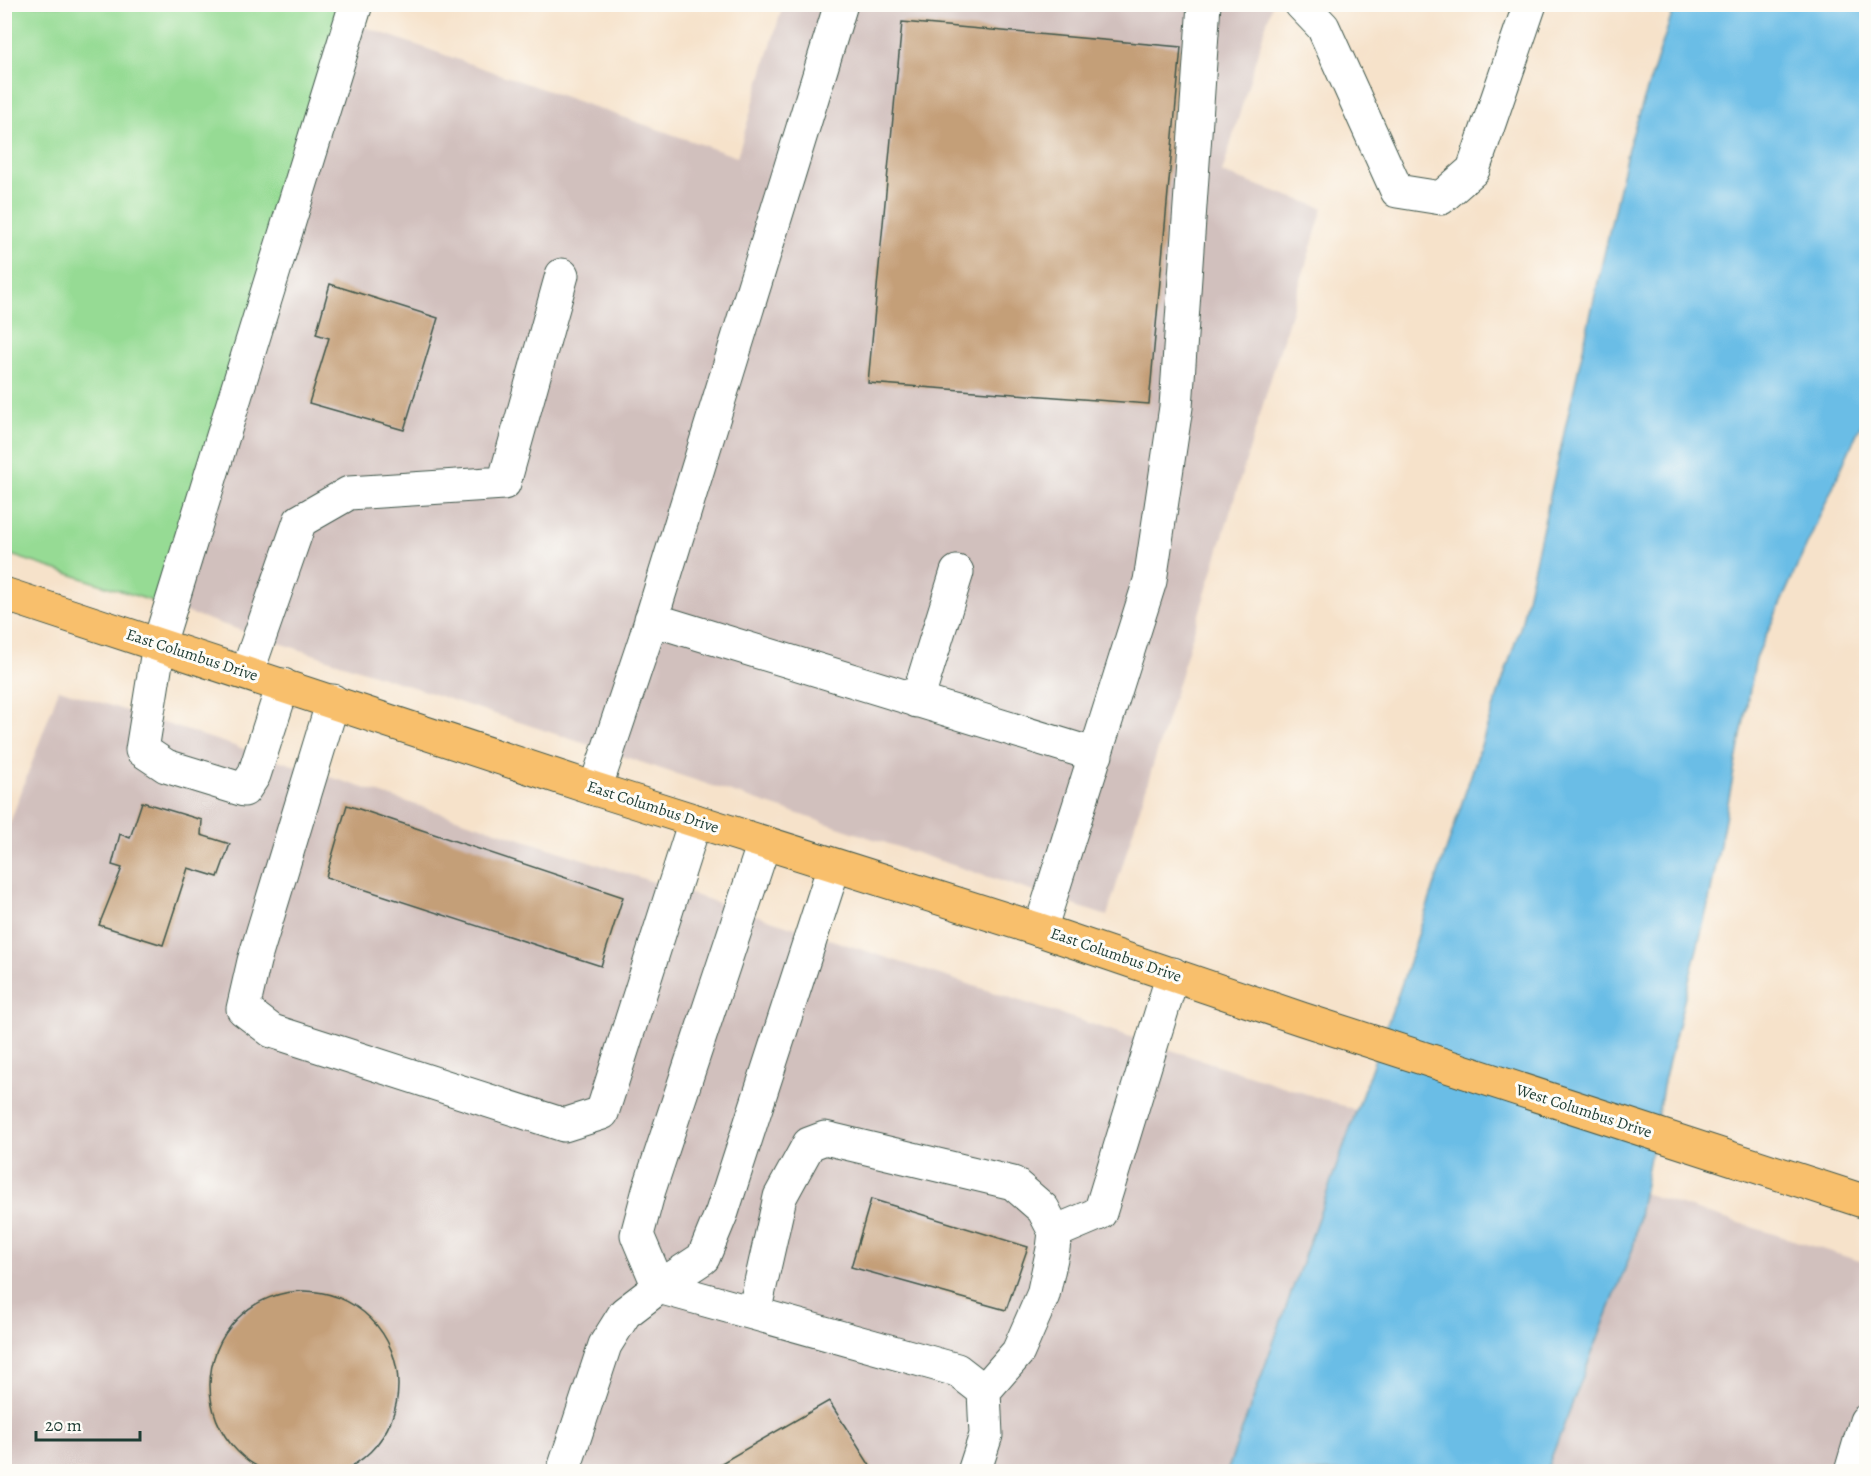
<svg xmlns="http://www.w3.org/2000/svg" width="1871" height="1476" font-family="Alegreya,serif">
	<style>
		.industrial { fill: #d1c0bd }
		.green { fill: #96db94; stroke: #5a8c64; stroke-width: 1.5 }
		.water { fill: #6abde6; stroke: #447d8d; stroke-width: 1.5 }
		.building { fill: #c49f78 }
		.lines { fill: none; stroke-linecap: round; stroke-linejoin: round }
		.minor-casing { stroke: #3f564a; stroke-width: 35 }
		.major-casing { stroke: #3f564a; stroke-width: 35 }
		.minor { stroke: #fff; stroke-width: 33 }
		.major { stroke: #f8bf6c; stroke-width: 33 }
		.labels { text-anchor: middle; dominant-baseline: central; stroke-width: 6; stroke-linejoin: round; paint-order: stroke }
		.street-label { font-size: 16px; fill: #1f3d34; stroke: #fdfcf7 }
	</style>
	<rect width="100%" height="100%" fill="#fdfcf7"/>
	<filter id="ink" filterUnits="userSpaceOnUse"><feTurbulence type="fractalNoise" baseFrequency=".0167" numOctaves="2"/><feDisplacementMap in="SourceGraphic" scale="12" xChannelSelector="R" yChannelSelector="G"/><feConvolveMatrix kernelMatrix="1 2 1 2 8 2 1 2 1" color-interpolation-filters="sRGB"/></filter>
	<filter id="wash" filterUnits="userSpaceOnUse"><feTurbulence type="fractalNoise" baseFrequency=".008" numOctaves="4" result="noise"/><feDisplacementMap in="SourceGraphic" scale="24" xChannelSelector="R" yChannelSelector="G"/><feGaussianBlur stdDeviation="1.35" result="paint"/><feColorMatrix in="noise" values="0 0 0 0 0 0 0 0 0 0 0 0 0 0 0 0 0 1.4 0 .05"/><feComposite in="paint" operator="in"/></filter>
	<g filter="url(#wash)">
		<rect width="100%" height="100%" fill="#f6e2ca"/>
		<path class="industrial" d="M783,5h489l-50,168 101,35 -216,708 -946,-312 181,-585 395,138z
			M59,689l1297,421 -129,361h-1222l-1,-632z
			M1643,1193l223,70v208l-320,1 87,-224z"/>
		<path class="green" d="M5,5h342l-186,599 -156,-51z"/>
		<path class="water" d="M1675,5h191v408l-110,245 -47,243 -45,180 -31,167 -87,223 -319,1 174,-486 120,-361 107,-477z"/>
		<g id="blocks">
			<path class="building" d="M902,22l279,25 -32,357 -281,-21z
				M330,284l108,34 -34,112 -95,-27 20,-65 -13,-4z
				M142,802l60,18 -1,15 29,9 -12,33 -30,-9 -25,77 -64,-20 23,-57 -10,-3 8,-31 10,4z
				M347,805l276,92 -22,69 -275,-89z
				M871,1199l157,48 -22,63 -155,-43z
				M210 1385a94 94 0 1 1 188 0a94 94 0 1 1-188 0Z
				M829,1401l45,71h-168z"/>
		</g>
	</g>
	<g filter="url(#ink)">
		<use href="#blocks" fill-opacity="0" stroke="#3f564a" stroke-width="1.5"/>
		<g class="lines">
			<g class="minor-casing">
				<path id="minor" d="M1301,4l22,23 74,164 44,7 32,-28 57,-166
					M651,619l445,136
					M247,673l53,-152 49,-28 155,-10 58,-208
					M283,685l-29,90 -10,15 -78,-24 -24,-16 17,-106 197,-640
					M333,701l-79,260 -11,48 29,22 292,94 38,-12 93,-292
					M917,701l40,-129
					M595,789l50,-149 196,-636
					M764,843l-115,347 -12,45 22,52 44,-29 19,-46 112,-346
					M1040,930l110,-349 26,-174 28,-403
					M1055,1232l45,-19 73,-239
					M754,1313l26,-116 29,-53 16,-6 188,45 30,26 12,23 -2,17 -10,46 -25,57 -34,39
					M563,1472l42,-127 20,-32 34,-26 298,83 27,21 2,44 -12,37
					M1851,1472l15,-51"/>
			</g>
			<g class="major-casing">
				<path id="major" d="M4,594l591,195 445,141 262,89 564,183"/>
			</g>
			<use href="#minor" class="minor"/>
			<use href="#major" class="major"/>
		</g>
	</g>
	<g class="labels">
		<g class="street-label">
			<text transform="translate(192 655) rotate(18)">East Columbus Drive</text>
			<text transform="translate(653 807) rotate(18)">East Columbus Drive</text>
			<text transform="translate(1116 955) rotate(19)">East Columbus Drive</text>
			<text transform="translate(1584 1111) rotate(18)">West Columbus Drive</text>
		</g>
	</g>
	<rect width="1871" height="1476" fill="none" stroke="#fdfcf7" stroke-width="24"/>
	<path d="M36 1431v9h104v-9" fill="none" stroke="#1f3d34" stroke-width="3"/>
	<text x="45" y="1431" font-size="18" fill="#1f3d34" stroke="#fdfcf7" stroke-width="4.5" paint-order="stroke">20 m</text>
</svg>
